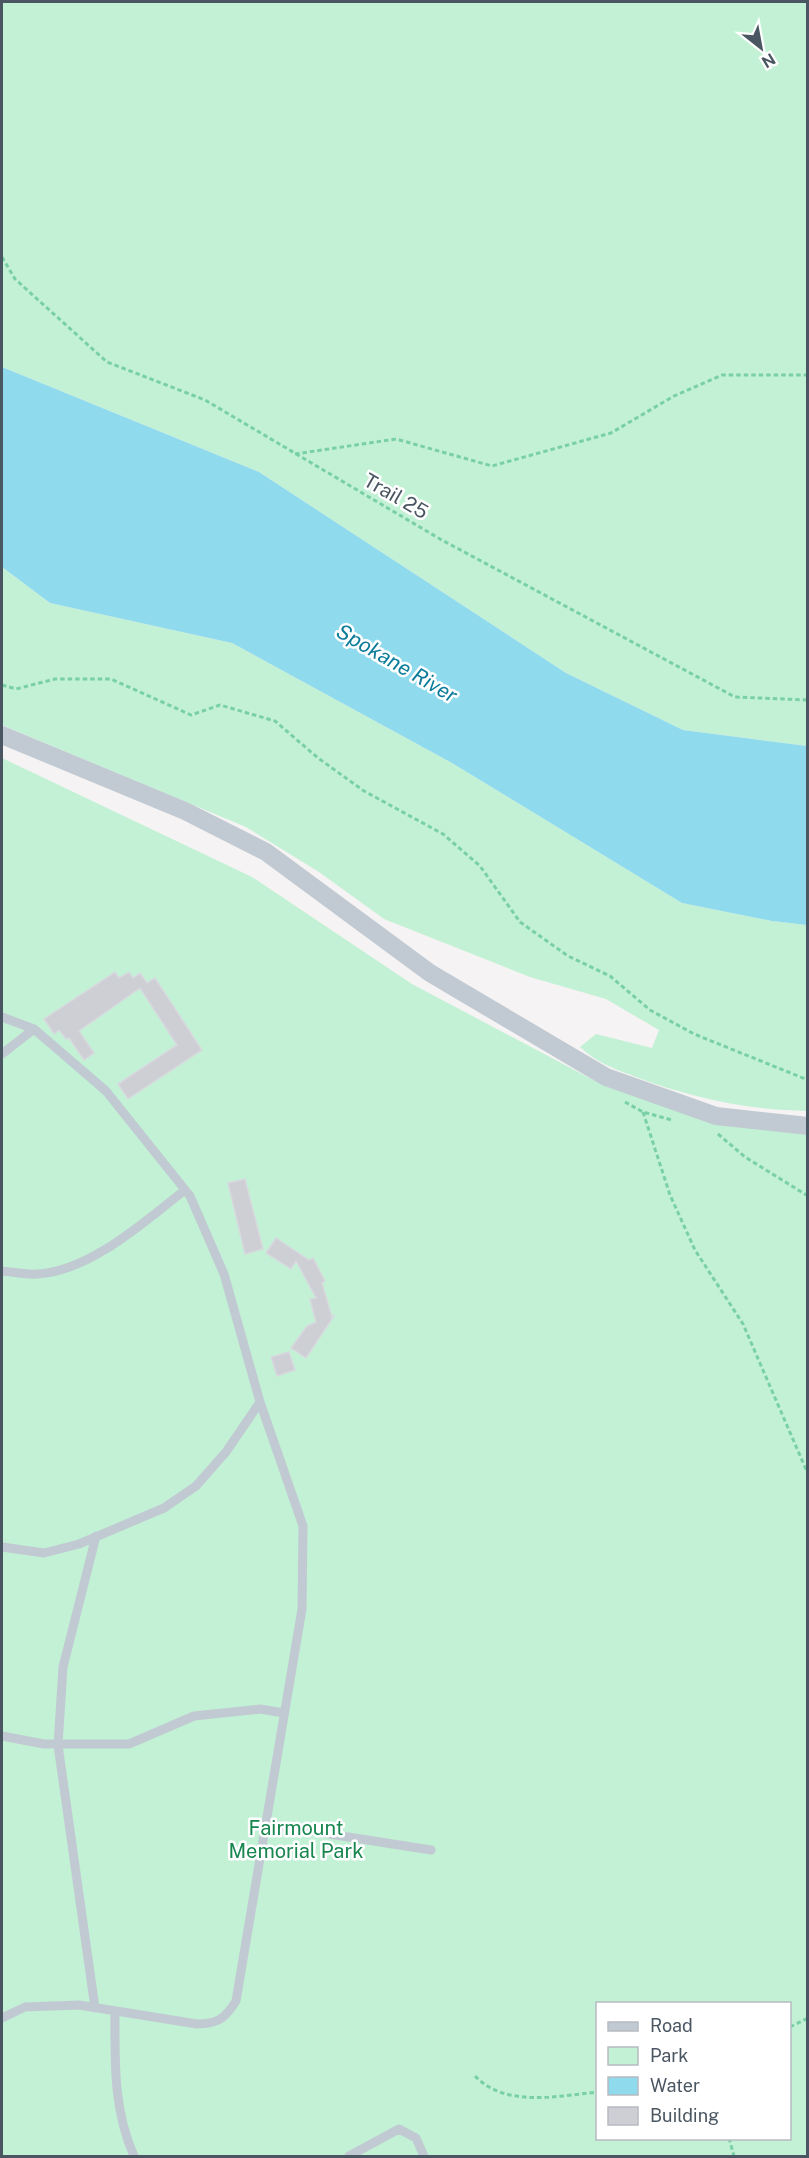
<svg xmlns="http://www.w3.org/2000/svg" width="809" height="2158" font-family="'Public Sans',sans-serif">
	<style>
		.green { fill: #c3f1d5; fill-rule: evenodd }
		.water { fill: #90daee }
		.building { fill: #cdcfd5; stroke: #d7d9de; stroke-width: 1.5 }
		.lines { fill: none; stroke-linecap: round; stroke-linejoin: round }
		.path { stroke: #7ad0a6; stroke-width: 3; stroke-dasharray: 4.5 3; stroke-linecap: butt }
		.service { stroke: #c1cad2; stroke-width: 9 }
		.minor { stroke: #c1cad2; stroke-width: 18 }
		.labels { text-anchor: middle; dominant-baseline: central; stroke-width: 5; stroke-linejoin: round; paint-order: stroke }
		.street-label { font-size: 20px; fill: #4a5661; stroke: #fff }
		.park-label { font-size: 20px; fill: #17864f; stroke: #fff }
		.water-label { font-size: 21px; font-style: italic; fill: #0c7c9b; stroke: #fff }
	</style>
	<rect width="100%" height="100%" fill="#f5f3f3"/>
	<path class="green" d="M2,2h805v744l-124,-16 -117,-57 -307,-201 -257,-105z
		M2,567l48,36 182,40 220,120 230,140 90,18 35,4v186c-59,-1 -115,-13 -171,-34 -21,-8 -39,-14 -56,-30l16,-13 56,14 7,-18 -53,-31 -76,-22 -146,-58 -65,-47 -73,-45 -244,-102z
		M2,758l250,119 160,107 185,98 210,52v1022h-805zM598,2004h192v134h-192z"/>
	<path class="water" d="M2,367l257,105 307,201 117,57 124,16v179l-35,-4 -90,-18 -230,-140 -220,-120 -182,-40 -48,-36z"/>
	<path class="building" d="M115,972l4,6 10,-6 4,6 7,-5 7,10 8,-5 47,72 -74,49 -10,-15 59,-39 -37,-57 -61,43 15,22 -10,7 -15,-22 -3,1 -7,-9 -5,4 -10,-15z
		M245,1179l18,70 -18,5 -17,-71z
		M276,1238l33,22 4,-2 12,23 -3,2 10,34 2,-1 -28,42 -15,-10 16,-22 9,-4 -6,-23 6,-1 -20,-37 -5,8 -25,-16z
		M289,1352l6,18 -18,6 -6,-19z"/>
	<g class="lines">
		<path class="path" d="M2,257l13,22 92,83 98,38 235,139 295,158 73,3
			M295,454l101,-15 96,27 119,-33 63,-37 48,-21h86
			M2,685l14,4 39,-10h56l80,36 29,-10 55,16 43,37 46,33 79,43 37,32 40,56 48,34 42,20 40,34 44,24 114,46
			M625,1102l18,10 29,8
			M643,1112l27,83 25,55 48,74 65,150
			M718,1134l27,23 63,39
			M790,2027l18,-9
			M475,2076c31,32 82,20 123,16
			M729,2138l5,18"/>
		<path class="service" d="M2,1017l32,12 72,62 84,105 34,78 36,128 43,124 -1,83 -66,392c-11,18 -19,23 -39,23l-118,-19 -54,2 -23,11
			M2,1054l32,-25
			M2,1271c11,1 24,4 36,3 53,-3 108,-54 147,-84
			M2,1547l42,6 35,-9 85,-36 32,-22 30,-34 34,-50
			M2,1736l42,8h85l65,-28 66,-7 24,4
			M265,1824l166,26
			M95,2008l-37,-263 5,-78 33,-131
			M115,2011c0,50 -2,98 19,145
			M349,2156l50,-27 17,9 8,18"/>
		<path class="minor" d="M2,735l183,76 81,41 164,121 176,104 110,39 92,10"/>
	</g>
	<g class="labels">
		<g class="street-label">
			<text transform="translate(396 496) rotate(30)">Trail 25</text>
		</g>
		<g class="park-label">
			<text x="296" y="1828">Fairmount<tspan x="296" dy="23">Memorial Park</tspan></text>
		</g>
		<g class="water-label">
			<text transform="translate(397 663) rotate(30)">Spokane River</text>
		</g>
	</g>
	<rect width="809" height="2158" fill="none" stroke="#4a5661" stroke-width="6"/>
	<rect x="596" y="2002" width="195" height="138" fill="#ffffff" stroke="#b7bbc0" stroke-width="1.5"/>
	<rect x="608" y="2022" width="30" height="9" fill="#c1cad2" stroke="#b7bbc0" stroke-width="1.5"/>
	<text x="650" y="2032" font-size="18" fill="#4a5661">Road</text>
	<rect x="608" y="2047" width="30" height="18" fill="#c3f1d5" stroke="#b7bbc0" stroke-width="1.5"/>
	<text x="650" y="2062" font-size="18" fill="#4a5661">Park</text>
	<rect x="608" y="2077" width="30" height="18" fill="#90daee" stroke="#b7bbc0" stroke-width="1.5"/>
	<text x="650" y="2092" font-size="18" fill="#4a5661">Water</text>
	<rect x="608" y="2107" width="30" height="18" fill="#cdcfd5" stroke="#b7bbc0" stroke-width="1.5"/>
	<text x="650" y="2122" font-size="18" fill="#4a5661">Building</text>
	<g transform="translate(761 48) rotate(149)" stroke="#ffffff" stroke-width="4.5" paint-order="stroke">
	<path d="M0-4.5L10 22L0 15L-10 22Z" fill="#4a5661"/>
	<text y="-9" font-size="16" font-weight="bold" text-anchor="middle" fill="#4a5661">N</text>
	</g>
</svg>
